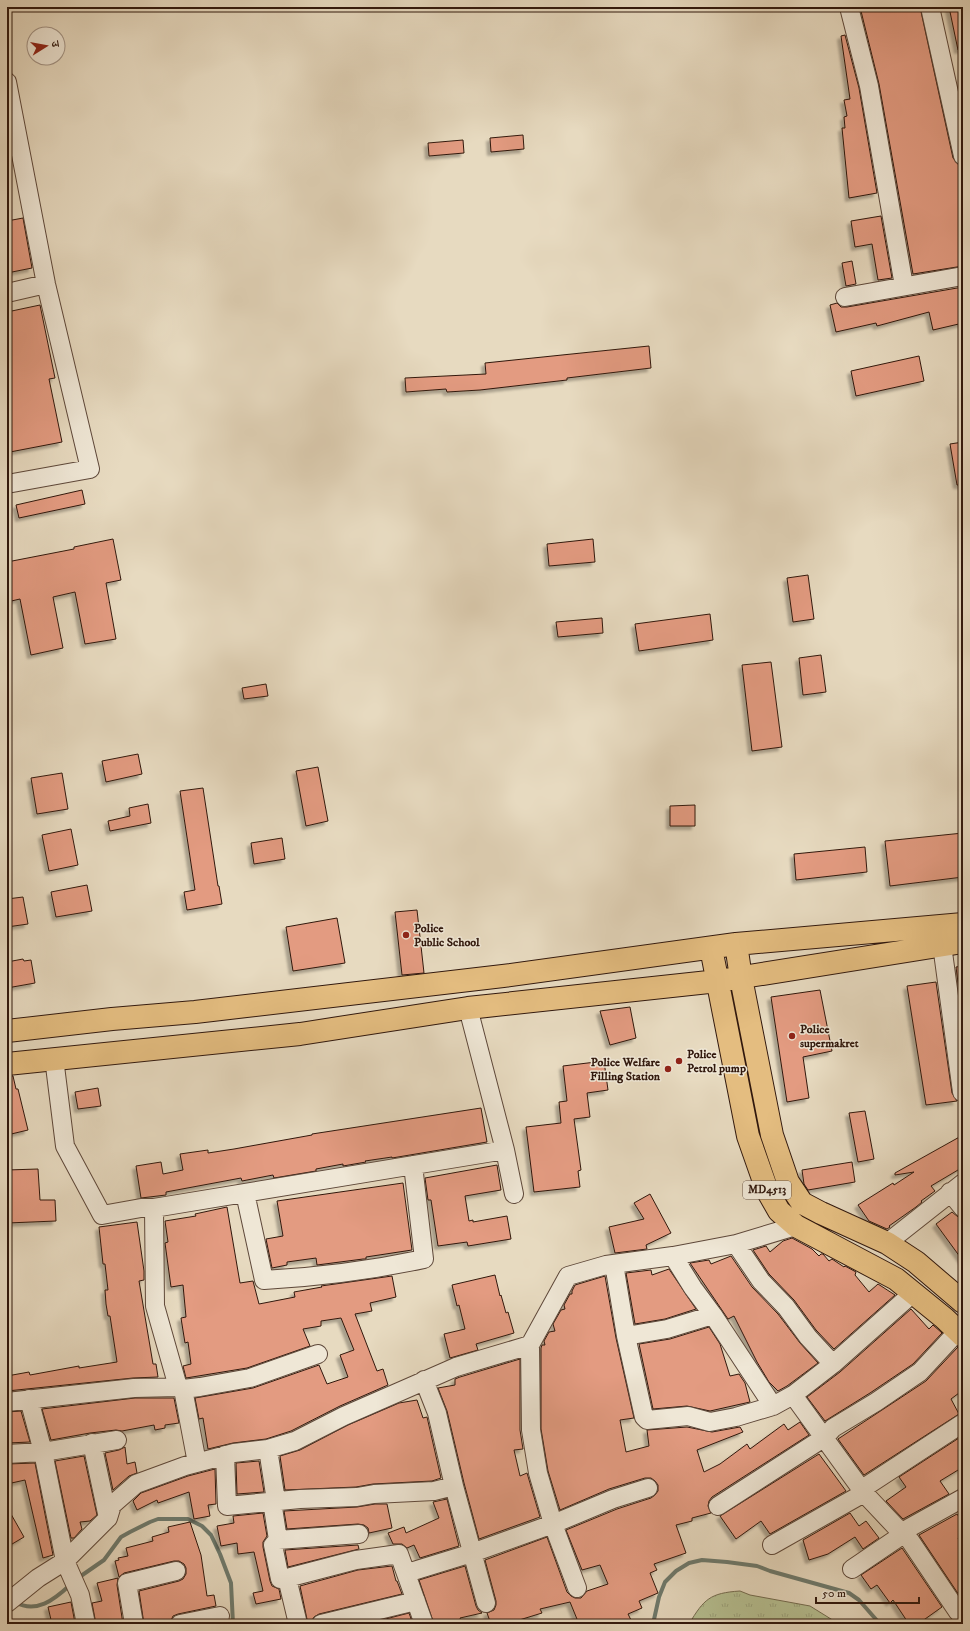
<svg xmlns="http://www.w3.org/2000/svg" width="970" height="1631" font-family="'IM FELL DW Pica','Noto Serif Devanagari',serif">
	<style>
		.park { fill: url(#park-tufts); stroke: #746c50 }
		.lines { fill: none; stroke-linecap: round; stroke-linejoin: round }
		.stream { stroke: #6e7a6d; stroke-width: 4 }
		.building { fill: #e39b81; stroke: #31180d; filter: url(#shadow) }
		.minor-casing { stroke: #5e483a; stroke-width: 20 }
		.major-casing { stroke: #31180d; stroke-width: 24 }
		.minor { stroke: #efe7d6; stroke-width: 18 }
		.major { stroke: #e4bd80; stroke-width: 22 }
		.poi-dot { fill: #8f2418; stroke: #efe7d6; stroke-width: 1.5 }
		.labels { text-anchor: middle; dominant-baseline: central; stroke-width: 3; stroke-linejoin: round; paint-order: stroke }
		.shield { fill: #efe7d6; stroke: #6a5649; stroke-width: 1 }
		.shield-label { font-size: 11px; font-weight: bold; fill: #31180d }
		.poi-label { font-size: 12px; font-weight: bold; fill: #31180d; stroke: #efe7d6; text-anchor: start }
	</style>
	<defs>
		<pattern id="park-tufts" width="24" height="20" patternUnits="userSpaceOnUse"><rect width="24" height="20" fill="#b6c092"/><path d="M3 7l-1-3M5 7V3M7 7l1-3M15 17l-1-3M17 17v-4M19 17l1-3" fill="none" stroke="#9da47d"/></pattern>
		<filter id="shadow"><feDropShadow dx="-3.5" dy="3.5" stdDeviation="1" flood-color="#0004"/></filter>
	</defs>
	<rect width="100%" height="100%" fill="#e7dac0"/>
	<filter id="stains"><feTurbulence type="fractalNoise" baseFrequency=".005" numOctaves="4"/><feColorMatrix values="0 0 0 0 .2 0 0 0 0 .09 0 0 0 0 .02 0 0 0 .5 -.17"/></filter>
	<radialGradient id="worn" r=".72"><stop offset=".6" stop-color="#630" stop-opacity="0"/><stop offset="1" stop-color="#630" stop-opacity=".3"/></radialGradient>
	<path class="park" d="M740,1591l10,4 60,11 29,18h-150c15,-25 21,-31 51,-33z"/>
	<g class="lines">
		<path class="stream" d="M78,1578l26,-18 17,-23 9,-5 20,-10 8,-3h30l14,7 9,9 9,19 11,29 2,41
			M15,1602c21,12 39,-2 55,-17
			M653,1624l6,-27 6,-15 11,-11 13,-8 13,-3 25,2 30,4 13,5 79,22 10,7 21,24"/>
	</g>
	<path class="building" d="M860,7h60l33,151 6,7 4,20v81l-50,8 -34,-190z
		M949,7h14v42l-5,1z
		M845,35l14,53 18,105 -28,5 -7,-70h3l-1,-11 3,-1 -3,-16 6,-1 -9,-63z
		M523,135l1,14 -33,3 -1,-14z
		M463,140l1,13 -35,3 -1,-13z
		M881,216l11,62 -14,2 -6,-36 -17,3 -4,-26z
		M23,218l9,50 -25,5v-52z
		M852,261l4,23 -10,2 -4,-23z
		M963,287v36l-30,7 -4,-18 -52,14 -1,-3 -40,9 -6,-27 7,-2 4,4h6z
		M40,305l15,73 -6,1 13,63 -52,10 -3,-14v-126z
		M649,346l2,22 -84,10v2l-87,10 -33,2 -1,-3 -40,3 -1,-14 81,-4 -1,-11z
		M919,356l5,25 -68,15 -5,-25z
		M963,442v43h-6l-7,-41z
		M82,490l3,14 -66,14 -3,-13z
		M113,539l8,41 -15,3 10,56 -31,5 -10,-52 -22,5 10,51 -32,7 -11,-56 -13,3v-40l67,-13v-2z
		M593,539l2,23 -46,4 -2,-22z
		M808,575l6,44 -21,3 -6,-44z
		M710,614l3,26 -74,11 -4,-27z
		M602,618l1,15 -45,4 -2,-15z
		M821,655l5,37 -23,3 -4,-37z
		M771,662l11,85 -30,4 -10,-86z
		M266,684l2,12 -24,3 -2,-11z
		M138,754l4,20 -36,8 -4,-21z
		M318,767l10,54 -22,5 -10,-55z
		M62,773l6,36 -31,5 -6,-36z
		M203,788l15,98h1l3,18 -35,6 -3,-18 11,-2 -15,-99z
		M148,804l3,19 -41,8 -2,-10 22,-5 -1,-8z
		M695,805v21h-25v-20z
		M71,829l7,36 -29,6 -7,-36z
		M963,833v44l-73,9 -5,-45z
		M282,838l3,21 -31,5 -3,-21z
		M865,847l2,25 -71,8 -2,-26z
		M87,885l5,26 -36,6 -5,-25z
		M23,897l5,27 -21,3v-28z
		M417,910l7,63 -22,2 -7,-63z
		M337,918l8,45 -52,8 -7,-44z
		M23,959l1,2 7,-1 4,23 -28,5v-26z
		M963,966v55l-7,-54z
		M936,982l16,111 5,8 -31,4 -19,-119z
		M820,990l12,61 -29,6 6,41 -22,4 -16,-105z
		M630,1007l6,31 -26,7 -10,-34z
		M604,1061l4,29 -21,3 3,24 -16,2 7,51 -3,1 2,16 -46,5 -8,-65 35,-4 -2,-21 8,-1 -4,-35z
		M7,1076h6l3,13h2l10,41 -21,5z
		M98,1088l3,18 -23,3 -3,-17z
		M481,1108l6,34 -95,16v-1l-27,4 1,1 -23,4v-2l-27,5v2l-42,7 -1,-3 -31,6 -1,-3 -75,14v3l-25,3 -5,-32 25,-4 2,12 20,-4 -3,-16 28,-4v3l26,-4 78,-14v-1z
		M865,1111l9,48 -16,3 -9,-49z
		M963,1135v32l-32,19 4,5 -14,10 1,1 -6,5 -27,19 1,1 -3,2 -18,-8 -11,-16 35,-22 1,2 20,-13 -19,3v-2z
		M852,1162l3,20 -47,8 -4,-6 -2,-14z
		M497,1165l4,25 -36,6 4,25 4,-1v2l34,-6 4,23 -43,7 -1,-4 -29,4 -7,-46h-3l-3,-22z
		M38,1169l2,31h15l1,21 -49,2v-53z
		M403,1183l9,67 -46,7v2h-3l-46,6 -1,-7 -29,4v3l-15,3 -6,-29 17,-3 -6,-35z
		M650,1194l21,39 -25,12 1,4 -32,4 -6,-26 35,-8 -10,-16z
		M227,1207l13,76 13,-2 6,23 36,-7 -1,-5 28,-5 -1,-1 71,-10 4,21 -26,6 2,8 -17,3 22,57 6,-2 5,16 -48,21 -49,25 -25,8 -33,4 -25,6 -5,-31 -4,1 -4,-21 58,-10 66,-23 8,19 21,-7 -8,-22 14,-5 -13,-32 -20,3v5l-18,3 7,17 -63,22 -61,10 -3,-12 8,-2 -3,-22 -3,1 -4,-25 5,-1 -3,-32 -12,2 -6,-44 3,-1 -3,-21 31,-5 -1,-2z
		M952,1212l11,9v40l-27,-37z
		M137,1222l7,49v9l-5,1 14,83h3l2,13 -25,1 -126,13v-15l22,-4 1,3 49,-9v2l38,-6 -7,-46h-2l-2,-12 -1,-14h3l-3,-26h-2l-4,-37z
		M792,1238l20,11 7,7 2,-2h2l6,7 3,-2 12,8 1,-1 11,6 -1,3 14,17 9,-8 17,11 -61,54 -18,-19 -22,-30 -25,-26 -16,-24 13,-4 4,6 13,-11z
		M731,1256l21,31 26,27 22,29 18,20 -31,23 -9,5 -9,-9 -12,-20 -23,-46 -6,3 -38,-56 19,-3 2,4z
		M669,1269l27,40 -31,10 -30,5 -9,-51 25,-3 1,5z
		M495,1275l5,21 1,-1 5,18 2,-1 6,21 -38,11 2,6 -28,8 -6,-24 21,-5 -6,-24 -2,1 -5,-21z
		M605,1276l11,62 18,80 -14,2 6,32 23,-6 -2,-16 40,-3 25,5 28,-5 3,5 -46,18 7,22 16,-8 27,-20 3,5 34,-25 4,6 12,-8 9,13 -97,62 -3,4 -1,5 3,7 -19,5v3l-16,4 10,28 -32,11 3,6 -7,3 8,20 -19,8 3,7 -14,6 5,10h-54l-9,-22 -30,7 2,4 -26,8v-1l-12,4h-13l-4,-11 7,-3 2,-5v-4l-11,-41 62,-23 20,55 4,4 4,2h6l6,-7 21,-7 -8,-19 -18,5 -16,-40 51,-21 34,-11 4,-3 3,-4v-6l-3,-4 -4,-3h-6l-36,11 -49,21 -12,-39 -7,-42v-81l1,-3h3l-1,-4 5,-9 6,-1 -2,-7 8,-14 4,-1 -1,-4 6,-11h2v-3l3,-6z
		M911,1309l18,20 4,-4 9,8 -29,31 -43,29 -45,28 -18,-24 33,-25z
		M709,1327l11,17 10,32 9,-2 6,9 5,19 -40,9 -23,-5 -34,3 -14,-65 31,-5z
		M958,1347l5,5v38l-12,9 8,15 -95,61 -26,-36 88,-58z
		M520,1359v71l3,19 -9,1 6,26 7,-3 13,44 -61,22 -15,-56 -17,-72 -9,-23 17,-3v-6l5,-2z
		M135,1398h39l5,25 -14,2v3l-10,2 -1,-5 -32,6 -6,-1 -26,3 -39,7 -9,-31z
		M417,1400l6,18 4,-1 14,61 -9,3 -59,3 -17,3 -71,3 -5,-34 20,-6 48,-25 51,-22z
		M21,1411l9,31 -23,1v-31z
		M962,1436l1,3v28l-23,14 9,13 -46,25 -17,-18 20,-14 -7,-10z
		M125,1447l2,17 8,-2 2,11 -8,3 -16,14 -8,-37 14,-3z
		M819,1454l27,37 -76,43 -9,-13 -25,18 -16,-23z
		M84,1456l13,59 -7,6 -10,1 2,7 -8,9h-3l-16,-77z
		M259,1461l5,31 -27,2 -1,-31z
		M35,1463l18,92 -10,3 -18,-78 -18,4v-20z
		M215,1469l1,35 -8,1 2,11 -16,3 -5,-27 -31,11 -1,-3 -20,10 -4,-9 8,-8 47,-17z
		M447,1499l12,47 -39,12 -6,-13 -7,3 -5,-4h-9l-5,-11 16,-6 2,6 33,-15 -6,-16z
		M375,1504h12l5,24 -23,5 -1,-5 -4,-3 -6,-1 -71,5 -3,-18 73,-4z
		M7,1507l17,30 -17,10z
		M263,1513l4,23 -4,6v5l7,34 2,5 7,3 2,10 -25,5 -3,-11 10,-2 -9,-39 -16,2 -1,-11 -16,3 -4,-20 17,-3 -1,-7z
		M850,1513l9,13 7,-5 13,17 -16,11 -8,-12 -27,17 -19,6 -6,-20z
		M957,1514l6,9v12l-5,3 5,8v24l-4,2 4,7v22l-44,-66z
		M190,1522l11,33 6,41 7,-1 2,11 -38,8 -5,2 -3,7 -26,1 -5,-33 40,-10 4,-2 3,-5v-6l-2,-4 -5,-3h-5l-50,12 -5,4 -4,-16 4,-1 -1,-2 10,-2 -2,-8 27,-7 -1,-4 17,-5 -1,-5z
		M358,1545l1,4 -71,18 -3,-17z
		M902,1548l40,59 -24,17h-9l-16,-24 -3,3 -13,-18 -6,4 -10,-14z
		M392,1566l4,15h1l5,13 -83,20 -5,3 -3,6 -3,1 -8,-38 58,-16z
		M465,1566l11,40 2,4 4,3 -22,5 2,6h-28l-15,-44z
		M118,1578l-1,7 6,39h-27l-4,-21 10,-2 -5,-18z
		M71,1602l4,21 -23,1 -4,-17z
		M409,1613l4,11h-47z"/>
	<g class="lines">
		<g class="minor-casing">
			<path id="minor" d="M849,7l20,79 35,200
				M930,7l33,149
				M7,82l39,202 44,185 -83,15
				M7,293l39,-9
				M845,297l118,-21
				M942,945l20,147
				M468,1008l37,142 9,44
				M54,1058l11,88 37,69 39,-7h13l351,-58
				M950,1192l13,16
				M245,1193l19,87c54,-3 108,-10 160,-21l-11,-94
				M154,1208l1,98 23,81
				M887,1243l76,-60
				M736,1244l25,37 25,26 22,30 25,27
				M673,1256l20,32 20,27 60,91
				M614,1264l12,72 18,81 3,3 41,-4 22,6 26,-5 37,-11 20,-11 40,-31 80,-71
				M626,1336l41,-7 46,-14
				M530,1345l1,85 7,43 15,51 24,64
				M183,1389l14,74
				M793,1395l71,98 32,34 9,6 53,79
				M29,1399l14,53 22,109 15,34 6,29
				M7,1402l127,-14 44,-1 5,2 17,-2 50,-9 68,-24
				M92,1443l16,75
				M268,1449l8,52
				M7,1454l36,-2 74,-12
				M225,1455l2,51 73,-7 57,-2 17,-3 60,-3 20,-5 -17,-73 -13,-33
				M454,1486l32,117
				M862,1489l101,-66
				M272,1501l6,39 -5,5 7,34 7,-1 11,46
				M718,1506l107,-69 8,-9 43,-26 44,-30 38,-41
				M278,1540l81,-6
				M772,1545l92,-52
				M852,1569l53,-36 4,-5 54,-30
				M407,1573l65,-20 81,-29 60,-25 35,-11
				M287,1578l69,-18 43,-6 25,70
				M7,1603l31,-25 27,-17 43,-43 4,-13 24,-21 49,-18 49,-13 34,-4 27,-8 49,-25 112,-49 74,-22 38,-69 38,-11 67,-9 63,-12 60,-18
				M134,1624l-7,-41 49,-12
				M180,1624l40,-8
				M321,1624l95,-23"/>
		</g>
		<g class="major-casing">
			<path id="major" d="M736,944l5,34 31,157 16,47 14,21 19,10 66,30 29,19 47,40
				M711,948l37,188 19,54 12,21 17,15 100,53 48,39 19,18
				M7,1031l105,-12 83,-7 308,-36 233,-32 227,-20
				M7,1064l293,-30 168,-26 250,-27 245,-39"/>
		</g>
		<use href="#minor" class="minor"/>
		<use href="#major" class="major"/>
	</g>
	<g class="poi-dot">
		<circle cx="406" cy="935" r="4"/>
		<circle cx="792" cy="1036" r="4"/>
		<circle cx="679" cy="1061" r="4"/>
		<circle cx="668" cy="1069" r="4"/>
	</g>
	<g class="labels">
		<rect class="shield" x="743" y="1181" width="48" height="18" rx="3"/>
		<g class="shield-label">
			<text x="767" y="1190">MD4513</text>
		</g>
		<g class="poi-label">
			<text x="414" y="928">Police<tspan x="414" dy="14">Public School</tspan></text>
			<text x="800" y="1029">Police<tspan x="800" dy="14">supermakret</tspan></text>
			<text x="687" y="1054">Police<tspan x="687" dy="14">Petrol pump</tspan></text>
			<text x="660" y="1062" text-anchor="end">Police Welfare<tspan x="660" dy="14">Filling Station</tspan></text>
		</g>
	</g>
	<rect width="970" height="1631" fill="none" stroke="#e7dac0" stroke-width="24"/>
	<rect x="8" y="8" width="954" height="1615" fill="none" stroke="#31180d" stroke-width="2"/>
	<rect x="12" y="12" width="946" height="1607" fill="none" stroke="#31180d"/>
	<g transform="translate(46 46) rotate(79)"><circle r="19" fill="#efe7d6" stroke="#a39486"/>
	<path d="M0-3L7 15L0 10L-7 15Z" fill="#8f2418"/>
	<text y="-6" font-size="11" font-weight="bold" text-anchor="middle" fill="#31180d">उ</text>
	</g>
	<path d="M816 1597v6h103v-6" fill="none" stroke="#31180d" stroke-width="2"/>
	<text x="822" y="1597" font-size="12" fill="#31180d" stroke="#efe7d6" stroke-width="3" paint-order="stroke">50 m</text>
	<rect width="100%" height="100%" filter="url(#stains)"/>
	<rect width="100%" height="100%" fill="url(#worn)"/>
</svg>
